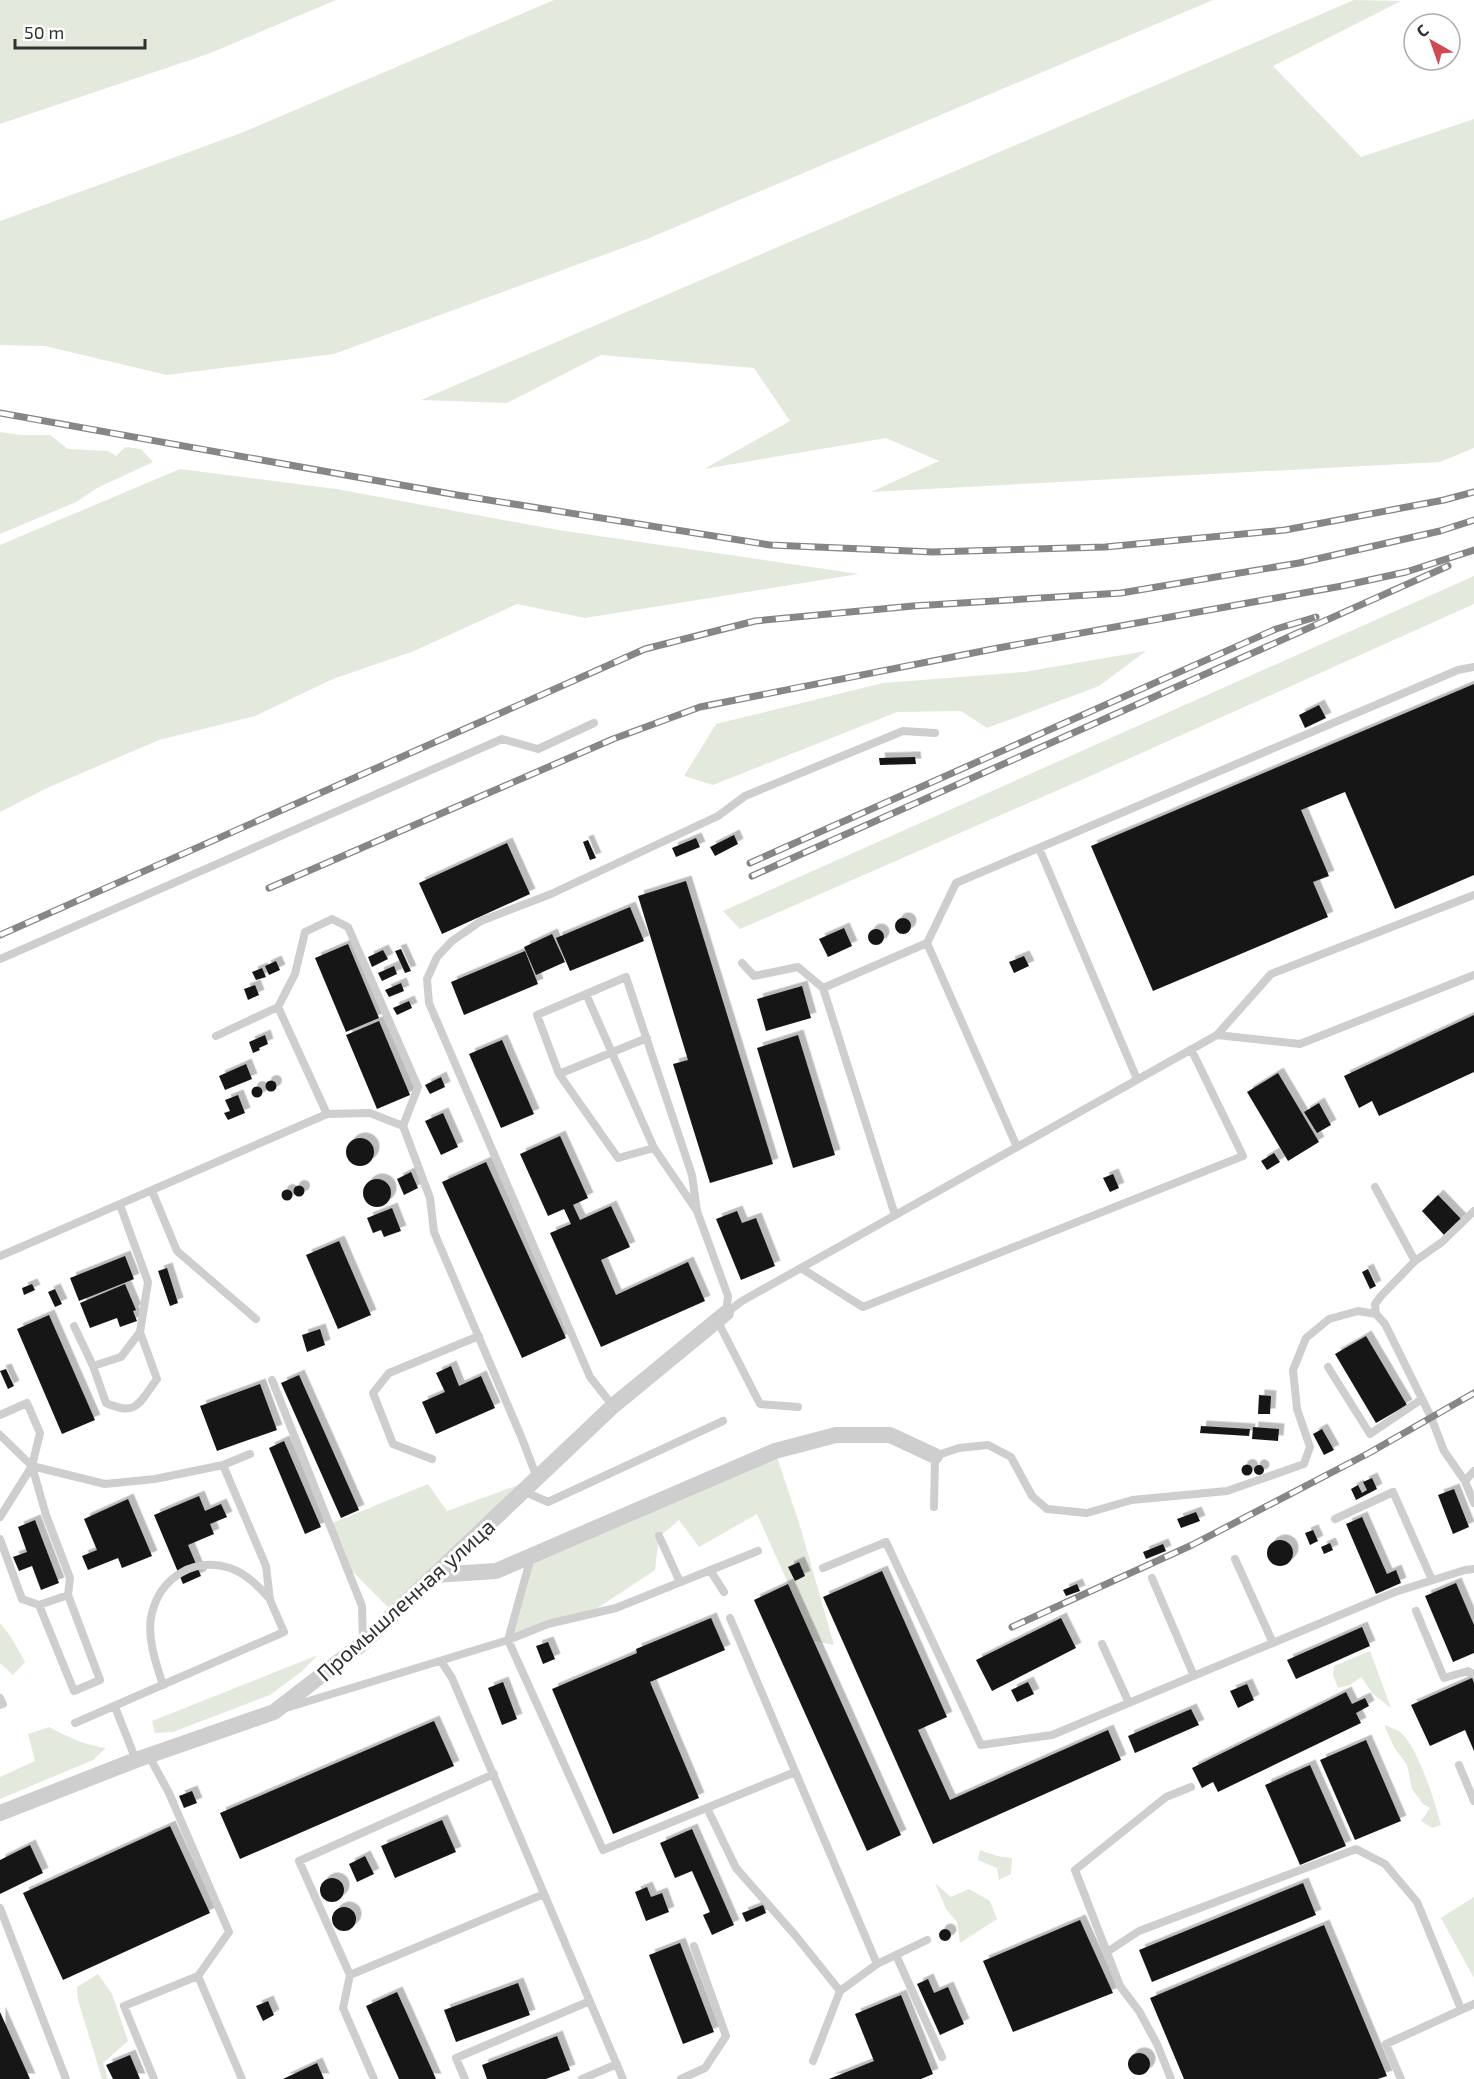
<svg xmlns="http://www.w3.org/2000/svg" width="1474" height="2079" font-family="'Exo 2',sans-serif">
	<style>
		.green { fill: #e4e9de }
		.building { fill: #181818; filter: url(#shadow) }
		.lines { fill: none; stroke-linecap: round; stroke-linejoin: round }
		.service { stroke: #cecece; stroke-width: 8 }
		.minor { stroke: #cecece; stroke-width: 16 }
		.rail-casing { stroke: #868686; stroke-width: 7 }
		.rail { stroke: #fff; stroke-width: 4.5; stroke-dasharray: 14; stroke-linecap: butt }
		.labels { text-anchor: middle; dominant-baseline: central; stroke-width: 6; stroke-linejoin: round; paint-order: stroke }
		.street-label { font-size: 22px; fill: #313131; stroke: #fff }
	</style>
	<defs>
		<filter id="shadow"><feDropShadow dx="5.5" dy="-5.5" stdDeviation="0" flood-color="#0004"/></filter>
	</defs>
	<rect width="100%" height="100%" fill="#fff"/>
	<path class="green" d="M0,0h336l-128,54 -208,70z
		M554,0h659l-566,239 -313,115 -167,21 -122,-29 -45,-1v-124l241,-88z
		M1354,0l47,1 -128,65 88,91 113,-38v329l-34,14 -569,30 68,-31 -53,-23 -182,31 86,-48 -36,-53 -153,-13 -94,48 -86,-3z
		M0,432l20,3h30l18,14 40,2 8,5 9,-9 16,2 12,13 -56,26 -21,14 -76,32z
		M180,469l156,20 222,41 301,44 -274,44 -68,-14 -103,47 -81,28 -78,37 -96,24 -112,48 -47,24v-267z
		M1474,576v28l-386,173 -348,152 -17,-18z
		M1146,651l-47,35 -112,42 -26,-17 -64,1 -184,73 -29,-9 32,-52 167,-41 141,-11z
		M775,1451l25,75 34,119 -20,-4 -57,-127 -58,33 -20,-27 -20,17 -4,33 -68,45 -79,25 23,-84z
		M537,1478l-143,135 -47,-47 -17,-42 98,-40 19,27z
		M0,1623l11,14 14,25 -12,13 -13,-12z
		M1370,1651l21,57 -18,-14 -12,-17 -11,8 -12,3 -5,-13 1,-9z
		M318,1655l-17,17 -31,23 -97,37 -18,1 -3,-12z
		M1384,1725c4,2 9,3 13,5 20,11 38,73 44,95l-9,3 -11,-7 9,-13 -7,-4 -11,-15 -5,-24 -13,-18z
		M49,1727c19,10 35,18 57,21l-13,12 -93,39v-22l35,-16 -7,-27z
		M980,1850l17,6 15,2 -1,16 -12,6 -2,-12 -19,-8z
		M935,1883l16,14 18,-8 21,12 7,18 -37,24 -3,-21 -11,-13z
		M1474,1897v81l-33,-60z
		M98,1974l14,20 16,47 -25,22 5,16h-6l-24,-79 -1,-13z"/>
	<path class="building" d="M1474,684v191l-79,34 -50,-117 -44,18 28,66 -16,6 15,35 -175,74 -62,-145z
		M1319,705l7,13 -21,10 -6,-13z
		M915,757l1,7 -36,1 -1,-7z
		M734,835l4,9 -23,12 -5,-9z
		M696,838l4,9 -24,10 -4,-9z
		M588,840l8,18 -6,2 -7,-18z
		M507,843l23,51 -88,40 -23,-51z
		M686,881l87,283 -63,19 -37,-119 15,-4 -50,-164z
		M630,907l14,34 -74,30 -14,-33z
		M895 926a8 8 0 1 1 16 0a8 8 0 1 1-16 0Z
		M844,928l8,18 -24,11 -9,-18z
		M868 937a8 8 0 1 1 16 0a8 8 0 1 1-16 0Z
		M552,934l13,28 -29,13 -12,-28z
		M348,944l31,74 -33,14 -31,-74z
		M401,949l10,22 -6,2 -10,-22z
		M383,950l5,9 -16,8 -4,-10z
		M525,951l13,33 -74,31 -13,-33z
		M1024,956l5,10 -15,7 -5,-11z
		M276,961l4,9 -11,5 -4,-9z
		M394,966l3,8 -15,7 -4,-8z
		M262,968l4,9 -10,3 -4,-8z
		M401,983l3,8 -15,6 -4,-7z
		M255,985l4,10 -11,5 -4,-11z
		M802,986l9,32 -45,13 -9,-32z
		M409,1001l3,7 -15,7 -4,-7z
		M1474,1015v57l-95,44 -7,-15 -13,7 -15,-32z
		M379,1021l31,74 -33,14 -31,-74z
		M265,1035l3,9 -9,4 1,2 -7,3 -4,-11z
		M798,1035l37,120 -42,13 -36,-120z
		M502,1040l32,74 -33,14 -32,-74z
		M246,1064l6,15 -27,11 -6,-14z
		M1278,1073l41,69 -31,19 -41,-69z
		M441,1077l4,10 -15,7 -5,-9z
		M265.5 1086a5.5 5.5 0 1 1 11 0a5.5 5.5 0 1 1-11 0Z
		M251.5 1092a5.5 5.5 0 1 1 11 0a5.5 5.5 0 1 1-11 0Z
		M238,1095l7,18 -17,7 -4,-7 6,-2 -5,-11z
		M1319,1103l12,22 -14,8 -13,-21z
		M443,1113l15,34 -17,8 -16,-34z
		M560,1136l28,62 -15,7 7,15 31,-14 19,41 -29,13 15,35 72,-33 17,39 -104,46 -51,-114 21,-9 -7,-15 -16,7 -28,-62z
		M346 1152a14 14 0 1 1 28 0a14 14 0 1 1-28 0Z
		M1274,1153l6,9 -13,8 -6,-9z
		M486,1162l80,176 -44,20 -80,-176z
		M411,1172l7,16 -14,7 -7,-16z
		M1113,1174l6,14 -9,4 -7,-14z
		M363 1193a14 14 0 1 1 28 0a14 14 0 1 1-28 0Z
		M293.5 1191a5.5 5.5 0 1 1 11 0a5.5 5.5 0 1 1-11 0Z
		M281.5 1195a5.5 5.5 0 1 1 11 0a5.5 5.5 0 1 1-11 0Z
		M1438,1195l23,24 -17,16 -22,-24z
		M392,1208l9,23 -17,6 -3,-7 -8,3 -6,-15z
		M737,1211l5,12 14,-5 19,48 -34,14 -25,-61z
		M339,1241l32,74 -33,14 -32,-74z
		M125,1256l9,23 -55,22 -9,-23z
		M167,1268l11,35 -8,3 -12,-35z
		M1368,1269l8,17 -6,3 -8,-17z
		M32,1284l3,6 -11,5 -2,-7z
		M125,1284l11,26 -3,1 4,10 -17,6 -3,-9 -27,10 -10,-25z
		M55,1289l7,15 -7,3 -7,-15z
		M49,1315l46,105 -33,14 -45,-105z
		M320,1329l5,16 -18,7 -5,-17z
		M1366,1336l41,69 -31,18 -41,-69z
		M451,1366l8,20 22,-10 14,32 -59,26 -14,-32 23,-10 -9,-19z
		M6,1369l8,17 -6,3 -8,-18z
		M299,1375l60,135 -18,8 -60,-135z
		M260,1384l17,46 -60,21 -17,-45z
		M1259,1395l12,1 -1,18h-12z
		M1201,1426l49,3 -1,7 -49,-3z
		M1253,1427l26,2 -1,12 -26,-2z
		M1322,1429l12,21 -10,5 -11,-21z
		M284,1441l37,86 -16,7 -36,-86z
		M1241.5 1470a5.5 5.5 0 1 1 11 0a5.5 5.5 0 1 1-11 0Z
		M1254 1470a5 5 0 1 1 10 0a5 5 0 1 1-10 0Z
		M1372,1478l5,11 -21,11 -5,-11 7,-4 4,8 5,-3 -4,-8z
		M1454,1489l15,38 -16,7 -15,-39z
		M199,1496l6,15 16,-7 6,13 -17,7 4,10 -26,11 13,31 -18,8 -29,-69z
		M128,1499l24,57 -30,12 -4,-10 -30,12 -6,-14 15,-6 -13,-31z
		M1196,1512l4,9 -19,7 -4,-9z
		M1362,1517l25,57 9,-4 5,13 -25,11 -30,-70z
		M35,1520l24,63 -18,7 -9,-24 -13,5 -6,-14 14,-5 -9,-25z
		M1313,1530l5,11 -8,4 -5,-12z
		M1267 1553a13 13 0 1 1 26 0a13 13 0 1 1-26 0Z
		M1330,1543l3,7 -9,4 -3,-7z
		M1163,1544l3,7 -20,8 -3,-7z
		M799,1562l6,14 -10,5 -7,-14z
		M882,1571l65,146 -29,13 32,70 158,-70 13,30 -188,84 -110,-247z
		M1456,1583l18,42v28l-21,9 -28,-66z
		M788,1584l113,251 -34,16 -113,-251z
		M1077,1584l3,7 -14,5 -3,-6z
		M711,1618l14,32 -75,32 49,116 -86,36 -61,-145 85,-36 -1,-4z
		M1061,1618l15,30 -84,43 -16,-31z
		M1362,1627l8,19 -74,33 -9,-19z
		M548,1642l7,17 -12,5 -7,-18z
		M1472,1678l2,5v68l-9,-21 -35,16 -19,-41z
		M503,1682l14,37 -15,6 -14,-37z
		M1028,1682l6,12 -17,8 -6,-12z
		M1247,1684l7,16 -16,8 -8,-17z
		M1346,1692l6,12 13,-6 4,8 -13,7 5,10 -143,69 -5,-10 -11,6 -10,-20z
		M1191,1709l8,16 -64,28 -7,-17z
		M434,1721l20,45 -214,93 -20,-46z
		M1366,1740l35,81 -46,19 -35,-80z
		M1310,1765l36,81 -46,19 -35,-80z
		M192,1791l5,12 -13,5 -5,-12z
		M442,1820l14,32 -61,26 -14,-32z
		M170,1826l40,87 -147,67 -40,-87z
		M692,1829l42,96 -22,10 -9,-20 7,-3 -18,-41 -17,7 -15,-35z
		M30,1845l13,28 -43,21v-34z
		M365,1856l9,18 -17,8 -8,-18z
		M320 1890a12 12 0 1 1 24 0a12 12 0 1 1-24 0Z
		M1303,1883l13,32 -164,67 -13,-32z
		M647,1887l4,10 11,-4 7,19 -23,9 -11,-29z
		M763,1905l3,8 -20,9 -4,-9z
		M332 1919a12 12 0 1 1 24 0a12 12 0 1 1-24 0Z
		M1080,1920l33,73 -100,39 -30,-71z
		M1324,1925l63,151 -9,3h-194l-34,-81z
		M939 1935a6 6 0 1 1 12 0a6 6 0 1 1-12 0Z
		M680,1943l34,89 -31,12 -34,-89z
		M928,1979l6,14 14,-6 16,37 -24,11 -23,-51z
		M518,1983l12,32 -74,27 -12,-32z
		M397,1992l10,22 29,65h-37l-33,-73z
		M901,1995l32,79 -12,5h-92l45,-18 -19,-47z
		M268,2001l6,14 -11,6 -7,-15z
		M0,2012l30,67h-30z
		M557,2036l13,34 -24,9h-59l-5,-14z
		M1128 2064a11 11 0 1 1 22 0a11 11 0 1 1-22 0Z
		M130,2055l10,24h-27l-7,-14z
		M317,2063l7,16h-41z"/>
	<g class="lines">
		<path class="service" d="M1039,848l98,231
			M927,943l90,204
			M0,959l502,-220 36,10 56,-26
			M742,963l12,13 44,-9 25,21
			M586,994l68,154 43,63 31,85 -2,17
			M278,1007l49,107
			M1217,1035l83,9 174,-69
			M216,1036l62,-29 17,-33 10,-42 27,-13 16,8 70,160 -15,39
			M559,1074l88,-36
			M654,1148l-36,10 -59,-84 -22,-59 89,-38 66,198 5,36
			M1375,1187l40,74
			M152,1191l25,60 79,68
			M1474,1211l-32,31 -27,19 -34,35 -6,8 1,10 9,10 46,93 13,34 21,30 9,22
			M895,1215l-72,-227 104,-45 29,-60 502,-213 16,-3
			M0,1256l327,-142 43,-1 33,13 27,72 4,34 89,209 14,37
			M801,1268l62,39 380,-151 -52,-107
			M726,1313l16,-12 475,-266 54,-61 203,-79
			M717,1320l43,84 38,3
			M74,1326l19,40 13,37c31,14 33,0 51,-24l-17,-47
			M93,1366l28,-9 19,-25 8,-50 -28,-77
			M1328,1367l42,67 52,-35
			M272,1380l90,226 1,37
			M613,1406l-23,-29 -161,-374 -2,-24 10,-22 15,-16 29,-20 70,-27 167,-78 27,-20 158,-65 32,2
			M0,1415l27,-12 13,30 -8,33 -32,51
			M0,1435l32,31 14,49 24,63 -2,17 32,85 -26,11 -35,-86
			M432,1459l-39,-15 -20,-51 16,-20 90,-37
			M32,1466l73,18 50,-5 68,-14 27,-11
			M1465,1481l9,-10
			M523,1491l25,11 175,-81
			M934,1507l1,-51 24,-8 29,-3 23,12 21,39 15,13 40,4 45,-13 95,-9 77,-27 6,-17 -13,-38 -4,-39 13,-32 23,-19 29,-8 18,3
			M1335,1519l58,-27 39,88
			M659,1536l21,46
			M0,1539l22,60 17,6 29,-10
			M531,1557l-23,83 95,210 192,-78
			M1235,1559l38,84
			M823,1568l63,-26 95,203 71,-10 343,-143 70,-22 9,-1
			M710,1570l14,22
			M1152,1578l42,98
			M1416,1611l28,67 24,-7 6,3
			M730,1618l147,346
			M1102,1644l27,59
			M441,1661l11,17 171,401
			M163,1685c-7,-21 -17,-50 -11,-72 9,-36 42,-56 78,-45 17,6 29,19 40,31
			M0,1698l3,6 -3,1
			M115,1707l21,53
			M286,1708l222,-68 40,-16 68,-16 142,-57
			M75,1723l209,-91 -14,-32 -4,-34 -43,-101
			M149,1756l20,37 60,139 -31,44 44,103
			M1459,1765l15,36
			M707,1808l29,60 59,67 45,56
			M0,1908l66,171
			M1107,1952l32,-21 217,-82 29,15 32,38 44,107
			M896,1955l46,102
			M350,1975l194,-81
			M813,2061l27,-70 37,-27 50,-24
			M154,2079l-30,-73 74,-30
			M374,2079l-31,-71 7,-33 -51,-114 195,-87
			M465,2079l-9,-21 134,-57
			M582,2079l35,-15
			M681,2079l24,-11 21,-32 -32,-90
			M1171,2079l-14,-35 -18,-33 -19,-25 -45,-116 91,-73 25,-10
			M1401,2079l-15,-35 88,-40"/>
		<path class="minor" d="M435,1575l61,-4 279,-120 61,-16h54l45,21
			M0,1813l136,-53 138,-48 89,-69 250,-237 113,-93"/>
		<g class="rail-casing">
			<path id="rail" d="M0,413l457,82 313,50 163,7 172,-5 180,-17 159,-30 30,-8
				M750,863l526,-234 40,-12
				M752,876l696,-310
				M269,888l344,-149 87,-32 298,-59 344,-62 64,-14 68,-22
				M0,935l645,-286 110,-28 158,-15 208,-13 178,-30 141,-32 34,-11
				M1012,1627l180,-82 177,-92 105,-60"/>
		</g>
		<use href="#rail" class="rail"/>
	</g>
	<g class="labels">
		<g class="street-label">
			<text transform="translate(405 1599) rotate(-42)">Промышленная улица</text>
		</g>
	</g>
	<g transform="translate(1432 42) rotate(320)"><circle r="28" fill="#ffffff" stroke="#adadad" stroke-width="1.5"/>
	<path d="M0-4.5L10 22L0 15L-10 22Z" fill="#d14953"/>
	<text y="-9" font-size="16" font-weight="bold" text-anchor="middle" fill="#313131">С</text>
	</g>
	<path d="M15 39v9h130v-9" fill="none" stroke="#313131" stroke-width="3"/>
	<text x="24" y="39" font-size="18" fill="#313131" stroke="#ffffff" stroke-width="4.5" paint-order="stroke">50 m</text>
</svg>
